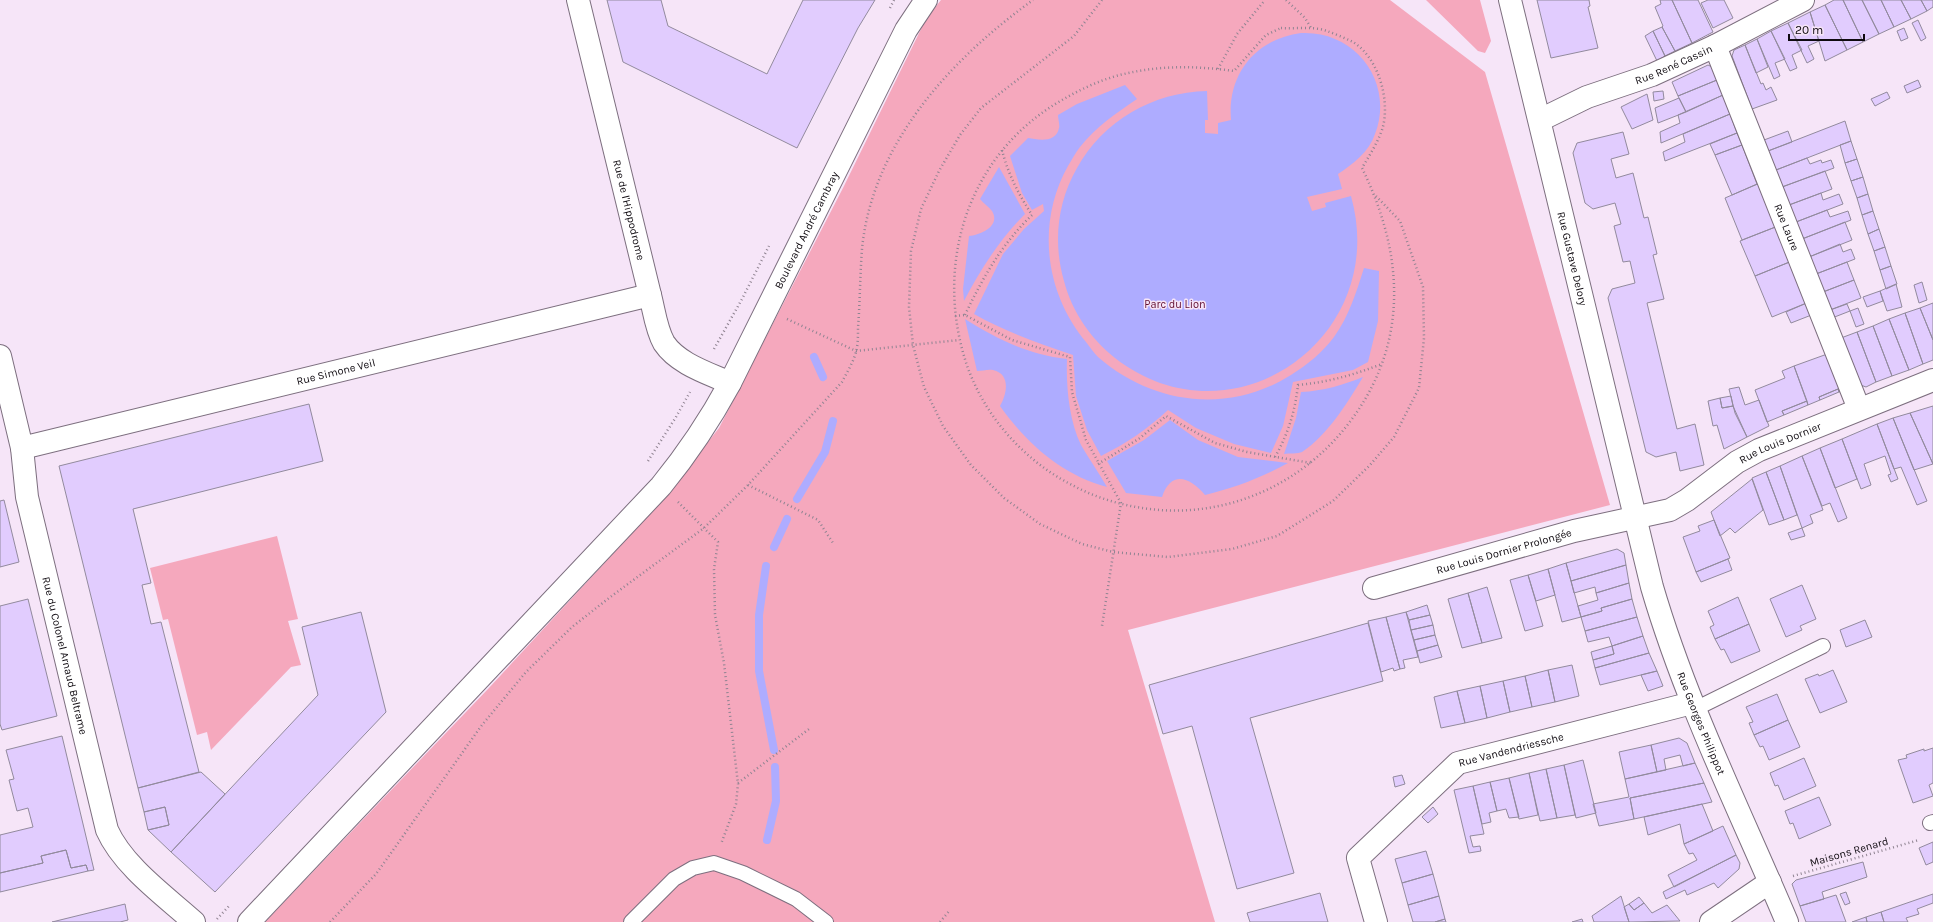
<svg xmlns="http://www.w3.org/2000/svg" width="1933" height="922" font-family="Karla,sans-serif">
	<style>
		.green { fill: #f5a8bd }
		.water { fill: #aeacff }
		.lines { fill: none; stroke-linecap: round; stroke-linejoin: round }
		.stream { stroke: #aeacff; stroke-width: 8 }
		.building { fill: #e1ccfe; stroke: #928a9d }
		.lane-casing { stroke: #7d6f7f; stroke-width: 16 }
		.street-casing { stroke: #7d6f7f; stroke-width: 24 }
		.path { stroke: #908492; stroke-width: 2.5; stroke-dasharray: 1 3; stroke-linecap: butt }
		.lane { stroke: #fff; stroke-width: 14 }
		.street { stroke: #fff; stroke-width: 22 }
		.labels { text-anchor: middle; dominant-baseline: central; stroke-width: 3; stroke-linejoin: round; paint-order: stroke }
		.street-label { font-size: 11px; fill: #0f0a10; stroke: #f6e5f8 }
		.park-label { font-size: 11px; fill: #610d30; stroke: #f6e5f8 }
	</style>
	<rect width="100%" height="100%" fill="#f6e5f8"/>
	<path class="green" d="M941,0h449l95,72 125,433 -482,125 87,292h-950l223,-233 135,-146 50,-57 46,-58 124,-240 83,-169z
		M1426,0h54l11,41 -6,12 -7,-2z
		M277,536l21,83 -10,2 13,44 -10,2 -80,83 -4,-18 -10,3 -29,-116 -5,1 -13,-52z"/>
	<path class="water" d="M1301,33c54,-3 94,49 74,101 -6,18 -22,30 -37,40l4,15 -35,8 5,14 14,-4 -1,-4 26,-7c40,142 -119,253 -236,162 -24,-19 -43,-46 -51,-77 -11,-38 -7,-78 13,-113 26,-47 76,-76 130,-77l1,29h-3v13l13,1v-11l13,-3c-4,-45 24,-81 70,-87z
		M1125,85l12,14c-22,15 -40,27 -57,48 -5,6 -8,13 -12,19 -32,57 -23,127 18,176 4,5 8,11 12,15 55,48 131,57 193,18 16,-10 32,-23 43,-38 15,-21 22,-44 30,-69l15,3 -1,50 -10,41 -15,8 -60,12 -10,44 -12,27 -37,-9 -38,-16 -28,-18c-22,20 -41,33 -67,46l-14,-26 -11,-34 -3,-41c-35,-12 -67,-23 -99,-41l29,-60 21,-25 20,-18 -1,-7 -11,6 -10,-17 -12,-37 18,-18c11,2 28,5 31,-10 1,-3 -1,-9 -1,-13l19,-11z
		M999,167l26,47c-25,25 -45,56 -61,87l-1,-12 6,-53c12,-1 32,-10 23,-25 -3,-4 -9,-8 -12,-12z
		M965,319c34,21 62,35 102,40 -1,28 2,61 14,86 8,14 18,28 26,42 -45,-12 -80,-43 -107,-81 7,-12 11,-32 -7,-36 -5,-1 -11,1 -16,1z
		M1363,377c-15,25 -36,59 -61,75 -4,2 -13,1 -18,2l12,-36 5,-26c22,-1 42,-7 62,-15z
		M1170,420l28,20 40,17 50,6c-27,15 -54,25 -83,32 -15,-18 -34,-25 -43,2l-36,-4 -19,-32 37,-21z"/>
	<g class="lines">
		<path class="stream" d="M814,357l9,20
			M797,499l28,-47 8,-31
			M774,547l13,-28
			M766,566l-7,49v56l15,79
			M767,840l9,-39 -1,-34"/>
	</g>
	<path class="building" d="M607,0h54l7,26 99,48 36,-74h72l-17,28 -61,120 -174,-86z
		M1537,0h52l1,6 -2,1 10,41 -47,10z
		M1660,0h12l20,43 -17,8 -13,-24 1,-1 -8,-19 6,-3z
		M1672,0h26l15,32 -21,11z
		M1708,0h16l9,18 -20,10 -12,-25z
		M1834,0h9l20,42 -16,8 -22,-45z
		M1843,0h19l17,34 -16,8z
		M1862,0h19l13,27 -15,7z
		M1881,0h20l10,19 -17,8z
		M1901,0h20l6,11 -16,8z
		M1921,0h12v7l-6,4z
		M1825,5l22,45 -22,11 -15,-49z
		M1810,12l9,29 -11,5 6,13 -7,4 -19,-40z
		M1918,20l8,18 -5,3 -9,-18z
		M1788,23l14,27 -10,5 5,13 -7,3 -19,-40z
		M1662,27l13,24 -10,5 -12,-25z
		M1904,28l4,10 -7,3 -4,-10z
		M1653,31l12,25 -8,5 -12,-25z
		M1771,31l14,28 -10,4 5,13 -6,3 -17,-40z
		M1757,39l11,28 -12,6 -11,-28z
		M1745,45l16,39 2,-1 3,7 5,-3 6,13 -25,9 -20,-53 2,-6z
		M1708,65l4,2 5,13 -39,16 -6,-14z
		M1717,80l6,15 -37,17 -8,-16z
		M1918,80l3,7 -14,6 -3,-7z
		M1663,91l1,8 -10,2 -1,-9z
		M1887,92l3,6 -15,8 -4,-7z
		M1647,94l6,26 -21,9 -11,-22z
		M1723,95l7,19 -69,29 -1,-11 20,-9 -2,-8z
		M1679,98l7,14 -28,11 -3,-15z
		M1730,114l7,19 -72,28 -2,-9 22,-10 -2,-8z
		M1845,121l6,20 -75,29 -8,-19z
		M1788,131l4,11 -24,9 -4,-11z
		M1623,132l6,22 -18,5 5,19 17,-5 11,45 4,-1 9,37 -4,1 11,44 -17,4 30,126 18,-5 9,41 -24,6 -4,-19 -20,5 -10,-5 -38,-154 4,-9 23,-6 -5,-22 -7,1 -9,-36 7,-2 -6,-21 -22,6 -8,-6 -12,-50 4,-10z
		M1737,133l5,12 -27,10 -5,-11z
		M1851,141l6,18 -12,4 -5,-18z
		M1742,145l15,39 -25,11 -17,-40z
		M1807,158l3,6 11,-4 1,3 9,-3 3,8 -52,19 -6,-17z
		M1857,159l6,18 -12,4 -6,-18z
		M1825,171l7,18 -43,16 -7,-18z
		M1863,177l5,17 -11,4 -6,-17z
		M1760,183l18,43 -36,14 -17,-42z
		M1821,193l2,7 16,-6 4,10 -47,18 -7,-17z
		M1868,194l5,17 -11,4 -5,-17z
		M1827,210l3,7 18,-6 3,9 -49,19 -6,-17z
		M1873,211l6,18 -11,5 -6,-19z
		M1845,222l7,18 -43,17 -7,-18z
		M1778,226l14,35 -37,15 -15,-35z
		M1879,229l6,18 -11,4 -6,-17z
		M1840,244l3,8 8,-3 4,10 -39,15 -7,-17z
		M1885,247l6,19 -11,4 -6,-19z
		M1792,261l17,41 -37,15 -17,-41z
		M1847,262l7,18 -31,12 -7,-18z
		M1891,266l6,18 -11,5 -6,-19z
		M1854,280l7,18 -31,12 -7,-18z
		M1922,282l5,18 -8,3 -5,-18z
		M1896,284l6,23 -15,4 -7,-20z
		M1880,291l3,10 -16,6 -4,-10z
		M1809,302l5,12 -23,9 -5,-11z
		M1933,303v37l-13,-32z
		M1847,304l3,7 -18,7 -2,-8z
		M1858,308l6,16 -8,3 -6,-16z
		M1920,308l13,32v20l-10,4 -18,-51z
		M1905,313l18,51 -14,6 -20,-51z
		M1889,319l20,51 -17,6 -19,-50z
		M1873,326l19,50 -16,6 -19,-50z
		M1857,332l19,50 -10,5 -8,-3 -17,-46z
		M1830,353l15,37 -6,2 -1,-3 -19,8 1,3 -12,5 -14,-39z
		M1794,366l13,35 -25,10 2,4 -17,7 -12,-32 30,-12 -3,-7z
		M1739,387l6,18 14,-5 10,26 -22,11 -12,-24 -6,-24z
		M1838,389l1,3 -19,8 -1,-3z
		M1731,396l2,10 -11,2 -2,-10z
		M1720,398l2,10 11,-2 14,31 -23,12 -7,-24 -4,1 -5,-25z
		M1807,401l1,4 -24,10 -2,-4z
		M309,404l14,57 -190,48 18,74 -9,2 9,39 10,-2 38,150 -61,16 -79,-322z
		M1933,406v58l-23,-51z
		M1910,413l23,51 -19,6 -21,-52z
		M1893,418l34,83 -10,4 -16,-38 -7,2 -17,-45z
		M1877,424l21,55 -7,3 -3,-7 3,-1 -6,-18 -21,8 7,21 -10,4 -19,-50z
		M1842,439l15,40 -22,9 -15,-40z
		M1820,448l27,70 -9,4 -8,-19 -8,3 -20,-50z
		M1802,456l21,54 -13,5 3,8 -11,5 -22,-62z
		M1780,466l17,49 -13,5 -18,-48z
		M1766,472l18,48 -15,5 -17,-47z
		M1752,479l11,31 -28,23 -5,-5 -10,8 -9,-24z
		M4,500l15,62 -19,5v-66z
		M1714,520l16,38 -34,14 -13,-35 17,-6 -2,-5z
		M1802,528l3,8 -14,4 -3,-7z
		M1617,549l7,4 2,12 -55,16 -5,-18z
		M1728,559l4,11 -31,12 -5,-10z
		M1566,563l15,54 -19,5 -14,-53z
		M1626,565l3,18 -33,10 -1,-6 -21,6 -3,-12z
		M1548,569l7,26 -19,6 -8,-26z
		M1528,575l15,51 -18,5 -15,-51z
		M1629,583l3,16 -31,9 1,3 -21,6 -3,-11 20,-6 -2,-7z
		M1802,585l14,34 -16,7 2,4 -16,7 -16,-38z
		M1487,587l15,51 -20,5 -14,-50z
		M1468,593l14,50 -20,5 -14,-49z
		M1738,597l11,27 -34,15 -5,-12 4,-2 -6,-14z
		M28,599l29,117 -55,14 -2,-6v-118z
		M1632,599l5,18 -52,14 -4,-14 21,-6 -1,-3z
		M1427,605l3,10 -21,5 -3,-8z
		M361,612l25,100 -171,180 -44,-40 147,-157 -16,-68z
		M1406,612l12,45 -15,3 2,8 -5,1 -14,-52z
		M1430,615l3,10 -22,5 -2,-10z
		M1386,617l14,52 -6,2 -1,-3 -12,4 -13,-51z
		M1637,617l6,19 -31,10 -3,-9 -21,5 -3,-11z
		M1865,620l7,17 -26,10 -6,-17z
		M1368,623l15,58 -133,37 44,155 -57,16 -45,-163 -29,8 -14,-49z
		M1749,624l11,27 -29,12 -7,-14 -3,1 -6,-11z
		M1433,625l2,10 -21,5 -3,-10z
		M1435,635l3,10 -21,6 -3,-11z
		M1643,636l6,17 -54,15 -2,-8 21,-6 -2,-8z
		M1438,645l4,12 -22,6 -3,-12z
		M1612,646l2,8 -21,6 -2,-8z
		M1649,653l8,18 -57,14 -5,-17z
		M1572,665l7,31 -24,6 -7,-32z
		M1548,670l7,32 -23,5 -7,-31z
		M1833,670l14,32 -27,11 -15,-34 13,-5 1,2z
		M1657,671l6,15 -15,5 -7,-16z
		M1525,676l7,31 -22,5 -7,-31z
		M1503,681l7,31 -23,6 -7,-32z
		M1480,686l7,32 -22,5 -8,-32z
		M1457,691l8,32 -24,5 -7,-31z
		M1777,694l11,26 -34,15 -5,-12 4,-1 -7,-15z
		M1788,720l12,27 -31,13 -6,-14 -3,1 -6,-12z
		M62,736l32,134 -6,1 -2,-6 -15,3 -5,-18 -25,6 2,7 -43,10v-38l33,-8 -5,-19 -11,3 -8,-31 5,-1 -8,-29z
		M1679,738l8,5 8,20 -12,3 -3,-11 -16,4 2,11 -9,2 -6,-27z
		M1651,745l6,27 -32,7 -6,-27z
		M1933,748v35l-4,2 4,11 -20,7 -15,-43 9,-2 -1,-3 18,-6v2z
		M1804,758l12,28 -32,14 -6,-15 -3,1 -5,-13z
		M1583,760l13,53 -20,5 -12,-53z
		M1695,763l9,20 -74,15 4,21 -35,7 -6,-22 36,-7 -4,-18z
		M1564,765l11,50 -18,3 -11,-49z
		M1546,769l11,49 -17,3 -11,-48z
		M201,772l24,22 -54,58 -23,-22 21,-5 -4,-18 -21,5 -6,-24z
		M1529,773l9,42 -19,4 -10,-41z
		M1402,775l3,9 -10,3 -2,-10z
		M1509,778l10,39 -10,1 -3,-9 -9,2 -7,-29z
		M1490,782l7,29 -8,2 2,9 -9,2 -9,-38z
		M1704,783l8,19 -78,17 -4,-21z
		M1473,786l11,48 -14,2 3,11 7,-1 1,5 -12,2 -15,-63z
		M1819,797l12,28 -32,14 -6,-16 -3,1 -5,-13z
		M1702,804l11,27 -29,13 -4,-20 -32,11 -4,-18z
		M165,807l4,18 -21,5 -4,-18z
		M1433,807l5,7 -10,9 -6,-6z
		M1723,826l13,29 -62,32 -6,-12 29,-15 -4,-7 -4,1 -5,-10z
		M1933,842v20l-7,3 -7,-17z
		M66,850l5,18 15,-3 2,6 -88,21v-19l43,-10 -2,-7z
		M1426,851l7,23 -31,9 -7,-24z
		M1736,855l4,8 -1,6 -21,19 -4,-5 -27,12 -2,-5 -19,9 -3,-7z
		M1863,862l4,15 -45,15 2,7 -24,7 -8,-22 4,-4z
		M1433,874l6,22 -31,9 -6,-22z
		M1846,892l4,11 -5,2 -5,-11z
		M1320,893l8,29h-78l-3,-9z
		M1933,894v9l-16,6 2,5 -13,4 2,4h-24l-3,-10z
		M1836,895l10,27h-40l-6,-16z
		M1439,896l6,23 -10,3h-22l-5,-17z
		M1621,896l8,26h-35l-2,-6z
		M1639,897l5,6 -10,7 -5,-6z
		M1644,903l8,10 15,-8 13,16 -51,1 -5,-15 5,-3 5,6z
		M125,904l3,16 -8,2h-68z
		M1881,912l3,10h-17l-1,-5z
		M1866,917l1,5h-15z
		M1445,919l1,3h-11z
		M1582,919l1,3h-11z"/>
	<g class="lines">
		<g class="lane-casing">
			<path id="lane" d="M1695,709l128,-63
				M1930,823l3,-1
				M631,922l43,-43 19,-11 21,-5 29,10 53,26 30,23"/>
		</g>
		<g class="street-casing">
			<g id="street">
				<path id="s1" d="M578,0l72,295c4,15 6,34 14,48 14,21 44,30 66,40"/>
				<path id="s2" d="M1510,0l142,587c34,116 88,224 135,335"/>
				<path id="s3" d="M1715,46l144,363"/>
				<path id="s4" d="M1540,120l47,-23 65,-22 63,-29 88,-46"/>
				<path id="s5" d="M0,356l22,92 5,49 80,333c16,36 58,66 87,92"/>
				<path id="s6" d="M22,448l628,-153"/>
				<path id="s7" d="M1374,588l200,-57 96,-21 17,-10 50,-38 22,-12 174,-70"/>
				<path id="s8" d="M249,922l412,-436c27,-33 49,-66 69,-103l176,-353 20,-30"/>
				<path id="s9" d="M1376,922l-18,-64 100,-95 234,-60"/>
				<path d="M1711,922l59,-40"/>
			</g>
		</g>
		<path class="path" d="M1102,0l-28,36 -93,72 -21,27 -21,36 -18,38 -10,42 -2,56 4,38 11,42 19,39 28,39 33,33 36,26 42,20 31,8 55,5 64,-8 45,-13 56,-35 37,-36 24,-28 25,-49 5,-50 -1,-51 -23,-66 -24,-25
			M1286,0l19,18 6,10
			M890,8l4,-8
			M1281,28c15,1 32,-2 46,3 8,3 18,7 26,11 26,16 38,60 29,88 -5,14 -13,26 -20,38 41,84 48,172 -10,251 -38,52 -96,86 -161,91 -40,3 -84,-6 -119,-25 -51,-26 -92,-74 -108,-129 -29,-99 7,-204 98,-256 19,-11 40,-21 62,-26 37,-9 74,-8 110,-3l32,-36z
			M1218,69l19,-35 28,-34
			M965,315c18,-38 37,-71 67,-100 -13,-20 -24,-41 -30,-65
			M955,316l10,-1 47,25 58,17 2,35 14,48 35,63 -19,123
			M787,319l69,32 103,-11
			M714,349l28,-50 27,-53
			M1275,457c13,-23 20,-45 23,-72 31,-3 55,-10 84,-21
			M648,461l28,-44 14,-25
			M1098,464l42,-26 26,-22 49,27 32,9 64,11
			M748,485l70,35 15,23
			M678,502l40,40 -4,27 1,46 9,48 14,121 -2,20 -15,40
			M738,783l71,-54
			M1793,876l126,-36
			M217,919l12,-13
			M330,922l46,-48 106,-149 44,-53 46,-45 37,-29 95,-70 44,-43 94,-103c5,-10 11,-19 14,-30 2,-7 2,-16 2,-24 2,-26 2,-53 4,-79 10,-105 89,-190 171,-249
			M940,922l10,-12"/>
		<use href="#lane" class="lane"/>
		<use href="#street" class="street"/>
	</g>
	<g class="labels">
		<g class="street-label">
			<text stroke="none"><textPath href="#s4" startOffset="145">Rue René Cassin</textPath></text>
			<text stroke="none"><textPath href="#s1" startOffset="216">Rue de l'Hippodrome</textPath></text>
			<text stroke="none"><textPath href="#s3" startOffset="195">Rue Laure</textPath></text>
			<text stroke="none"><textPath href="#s8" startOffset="895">Boulevard André Cambray</textPath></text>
			<text stroke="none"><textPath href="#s2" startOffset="266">Rue Gustave Delory</textPath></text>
			<text stroke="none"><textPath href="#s6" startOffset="323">Rue Simone Veil</textPath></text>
			<text stroke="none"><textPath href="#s7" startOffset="436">Rue Louis Dornier</textPath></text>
			<text stroke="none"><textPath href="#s7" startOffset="135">Rue Louis Dornier Prolongée</textPath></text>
			<text stroke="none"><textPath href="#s5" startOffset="307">Rue du Colonel Arnaud Beltrame</textPath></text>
			<text stroke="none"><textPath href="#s2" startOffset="749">Rue Georges Philippot</textPath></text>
			<text stroke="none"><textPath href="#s9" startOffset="259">Rue Vandendriessche</textPath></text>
			<text transform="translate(1849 852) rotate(-16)">Maisons Renard</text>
		</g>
		<g class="park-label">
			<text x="1175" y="304">Parc du Lion</text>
		</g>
	</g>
	<path d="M1789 34v6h75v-6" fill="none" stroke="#0f0a10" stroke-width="2"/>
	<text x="1795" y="34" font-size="12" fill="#0f0a10" stroke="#f6e5f8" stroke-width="3" paint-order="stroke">20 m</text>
</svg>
